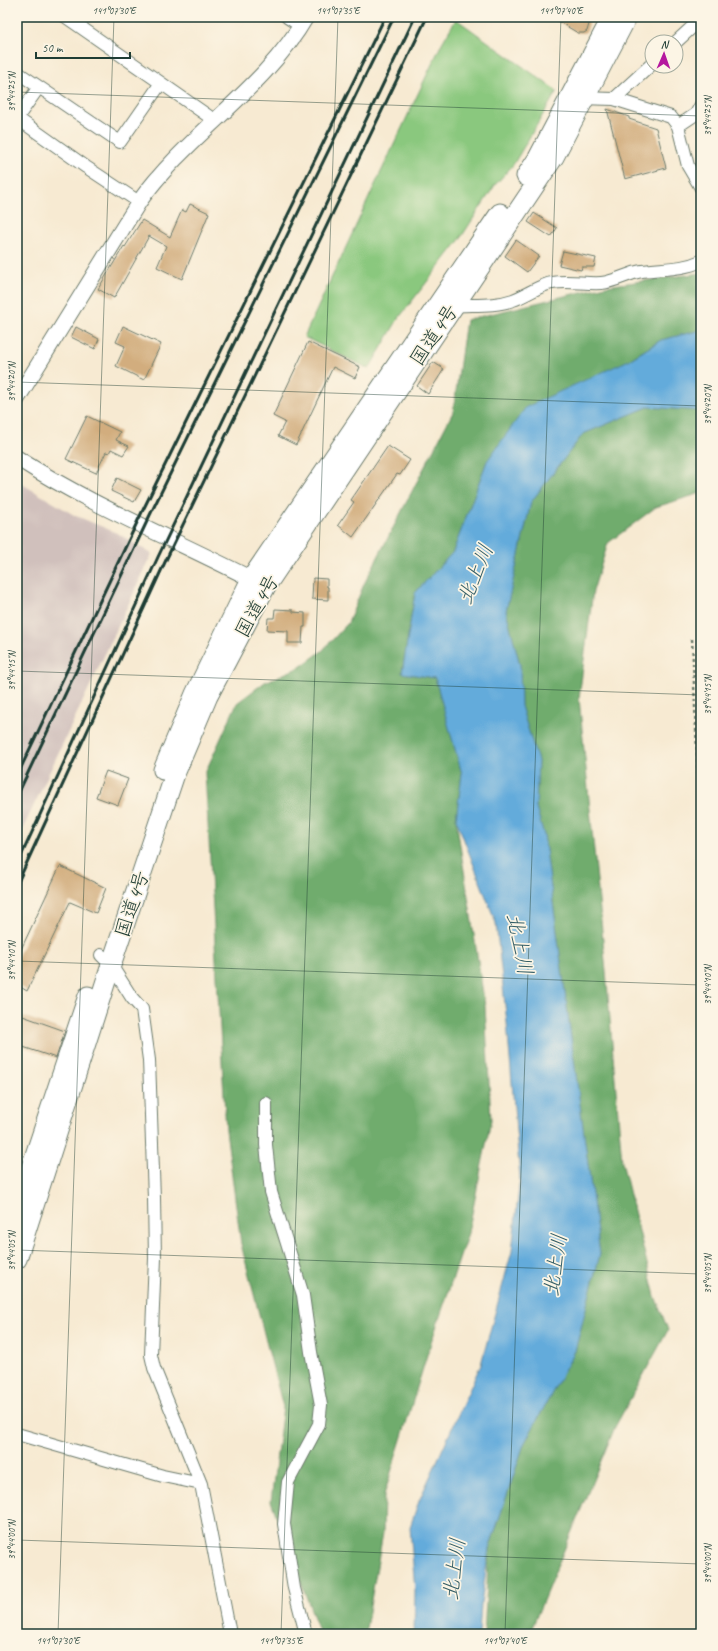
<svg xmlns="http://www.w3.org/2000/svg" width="718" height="1651" font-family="Caveat,'Klee One',sans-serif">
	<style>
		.industrial { fill: #d0c0bc }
		.green { fill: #8ac87e; stroke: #548259 }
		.forest { fill: #6fac6d; stroke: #477450 }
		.water { fill: #64abdb; stroke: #427488 }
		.building { fill: #d2ad7e }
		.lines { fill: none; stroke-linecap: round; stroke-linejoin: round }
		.minor-casing { stroke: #6b7a6b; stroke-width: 14 }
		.tertiary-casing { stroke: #6b7a6b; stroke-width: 17 }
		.trunk-casing { stroke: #6b7a6b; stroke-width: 21 }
		.path { stroke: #6b7a6b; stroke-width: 2.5; stroke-dasharray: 3 3; stroke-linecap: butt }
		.minor { stroke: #fff; stroke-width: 12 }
		.tertiary { stroke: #fff; stroke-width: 15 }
		.trunk { stroke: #fff; stroke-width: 19 }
		.rail { stroke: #1f3d34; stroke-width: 3 }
		.ticks { fill: none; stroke: #1f3d34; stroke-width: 1; stroke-opacity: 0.45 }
		.labels { text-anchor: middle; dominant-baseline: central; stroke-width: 3.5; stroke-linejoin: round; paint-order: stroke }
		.street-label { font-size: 20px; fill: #1f3d34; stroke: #fcf5e5 }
		.water-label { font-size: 21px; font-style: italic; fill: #345e66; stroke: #fcf5e5 }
		.neatline { fill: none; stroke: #1f3d34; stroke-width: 1.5 }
		.ticks-label { font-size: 10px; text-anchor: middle; fill: #1f3d34 }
	</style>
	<rect width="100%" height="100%" fill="#fcf5e5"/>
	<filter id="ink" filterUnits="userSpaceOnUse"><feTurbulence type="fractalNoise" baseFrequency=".025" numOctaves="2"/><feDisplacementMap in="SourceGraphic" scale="8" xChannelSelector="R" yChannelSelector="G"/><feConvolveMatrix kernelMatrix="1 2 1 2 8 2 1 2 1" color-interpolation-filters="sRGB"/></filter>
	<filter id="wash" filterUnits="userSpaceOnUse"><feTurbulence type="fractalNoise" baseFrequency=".012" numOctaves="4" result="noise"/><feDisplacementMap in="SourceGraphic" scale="16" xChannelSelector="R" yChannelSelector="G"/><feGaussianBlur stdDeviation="0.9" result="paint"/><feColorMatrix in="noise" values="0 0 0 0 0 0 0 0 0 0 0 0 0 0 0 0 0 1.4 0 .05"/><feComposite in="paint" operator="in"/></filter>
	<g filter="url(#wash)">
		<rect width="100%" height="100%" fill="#f7ead2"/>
		<path class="industrial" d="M17,481l57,34 43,18 35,21 -135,287z"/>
		<path class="green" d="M456,19l101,72 -44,74 -18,20 -37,57 -60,77 -29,50 -65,-32 69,-148 69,-146z"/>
		<path class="forest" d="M701,273v57l-40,10 -32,20 -142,101 -34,91 -38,41 -13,80 33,5 27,96 -6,45 29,187 6,114 -23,113 -41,122 -43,140 -1,38 -18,101h-45l-49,-133 12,-94 -42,-163 -15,-114 -21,-357 32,-70 28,-21 35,-15 22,-16 26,-28 16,-39 89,-172 13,-92 140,-34z
			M648,407l53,4v82l-45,14 -48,36 -15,48 -14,107 27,273 16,191 33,134 13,34 -53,97 -84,203v4h-47l5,-85 35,-105 51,-93 25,-97 -56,-419 -8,-28 2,-46 -17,-55 -1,-41 -14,-54 25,-109 52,-68z"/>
		<path class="water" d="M701,330v81l-53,-4 -65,27 -52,68 -25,109 14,54 1,41 17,55 -2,46 8,28 56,419 -25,97 -51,93 -35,105 -8,55 -2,30h-65l1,-43 -5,-64 9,-26 62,-137 31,-113 8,-73 -13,-155 -11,-100 -40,-104 6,-45 -27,-96 -33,-5 13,-80 38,-41 34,-91 39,-54 103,-47 32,-20z"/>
		<g id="blocks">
			<path class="building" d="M551,17h40l-4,14 -3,2h-6z
				M607,109l22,8v2l27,9 10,40 -41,11z
				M190,204l19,9 -27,66 -25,-12 9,-21 -17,-10 -35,62 -16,-9 26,-43 1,1 17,-27 28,17 12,-27 4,2z
				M534,213l23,15 -6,9 -23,-15z
				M516,240l23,16 -12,16 -22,-16z
				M563,251l33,7 -2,9h-12l-1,3 -22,-5z
				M123,326l38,18 -17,36 -28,-14 9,-20 -9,-4z
				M76,327l23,12 -4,10 -24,-12z
				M308,342l52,25 -5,11 -22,-11 -37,78 -18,-9 7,-14 -12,-6z
				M433,362l11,7 -16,25 -11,-8z
				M87,416l33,16 -4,8 13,6 -6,9 -12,-6 -2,4 -3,-1 -10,21 -30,-14z
				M388,446l22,14 -10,15 -3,-1 -44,63 -15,-12 16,-23 -3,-2z
				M117,478l24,12 -7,12 -23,-11z
				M313,578l14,1v8h1v13l-16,-1z
				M275,609l18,1v2l12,1v14h-2l-1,16h-14v-12l-21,-1 1,-12h6z
				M106,771l22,8 -10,26 -22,-8z
				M60,866l46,22 -10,25 -26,-11 -43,89 -10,-6v-27z
				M17,1014l48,17 -9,27 -39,-13z"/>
		</g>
	</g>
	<g filter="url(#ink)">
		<use href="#blocks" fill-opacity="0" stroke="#6b7a6b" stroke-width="1"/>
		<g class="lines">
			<g class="minor-casing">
				<path id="minor" d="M66,17l95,66
					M287,17l14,9
					M676,42l25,-23
					M17,72l22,15
					M579,98l35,1 57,18 7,9 10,40 13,22
					M614,99l38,-35
					M17,118l22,-31 81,55 41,-59 53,37
					M17,118l69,49 53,35
					M678,126l18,-12 5,-9
					M450,306c21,-2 43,1 63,-6 12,-4 29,-16 39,-17 16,-3 33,1 49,0 14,-1 27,-10 41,-12 20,-3 40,-1 59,-10
					M101,955l10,10 21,33 10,11 7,51 5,138 1,60 -4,97 3,13 47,116 29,150
					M266,1103v42l5,47 32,103 8,57 10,53 -2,19 -31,58 -4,42 10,64 12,46
					M17,1434l146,42 38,8"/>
			</g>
			<g class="tertiary-casing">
				<path id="tertiary" d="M17,399l122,-197c48,-68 125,-112 167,-185
					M17,458c76,49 164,84 244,126"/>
			</g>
			<g class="trunk-casing">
				<path id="trunk" d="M526,176l12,-18 74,-141
					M163,770l32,-76 56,-115 249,-366
					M17,1209l71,-213
					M17,1259l94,-294 64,-191 33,-78 58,-110 288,-429 73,-140"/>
			</g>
			<path class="path" d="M692,639l9,201"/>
			<use href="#minor" class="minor"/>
			<use href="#tertiary" class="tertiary"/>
			<use href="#trunk" class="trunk"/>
			<path class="rail" d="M17,776l125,-264 243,-495
				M17,796l133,-281 244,-498
				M17,865l141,-308 257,-540
				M17,884l149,-324 261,-543"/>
		</g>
	</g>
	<path class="ticks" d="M17,92l684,24M17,382l684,24M17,671l684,24M17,961l684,24M17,1250l684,24M17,1540l684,24M58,1634l56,-1617M281,1634l57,-1617M505,1634l56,-1617"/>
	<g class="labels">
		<g class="street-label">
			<text transform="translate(434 335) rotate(-56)">国道4号</text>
			<text transform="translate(257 606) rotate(-61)">国道4号</text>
			<text transform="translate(132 904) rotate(-72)">国道4号</text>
		</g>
		<g class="water-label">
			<text transform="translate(475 574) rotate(-68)">北上川</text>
			<text transform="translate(520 944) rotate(79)">北上川</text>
			<text transform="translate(555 1265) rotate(-82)">北上川</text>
			<text transform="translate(454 1569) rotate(-83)">北上川</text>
		</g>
	</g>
	<rect width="718" height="1651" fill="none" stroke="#fcf5e5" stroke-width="44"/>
	<g transform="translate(664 54) rotate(2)"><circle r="19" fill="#fcf5e5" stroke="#a4ab9e"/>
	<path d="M0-3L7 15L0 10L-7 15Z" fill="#b5179e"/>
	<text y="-6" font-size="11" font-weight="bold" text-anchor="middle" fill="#1f3d34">N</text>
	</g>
	<path d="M36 52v6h94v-6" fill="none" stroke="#1f3d34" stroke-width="2"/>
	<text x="42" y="52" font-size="12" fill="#1f3d34" stroke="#fcf5e5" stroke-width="3" paint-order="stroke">50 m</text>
	<rect x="22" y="22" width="674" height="1607" class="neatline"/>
	<g class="ticks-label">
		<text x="114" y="14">141°07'30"E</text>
		<text x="338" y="14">141°07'35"E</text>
		<text x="561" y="14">141°07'40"E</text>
		<text transform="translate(11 92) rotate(-90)" y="4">39°44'25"N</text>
		<text transform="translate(707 116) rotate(-90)" y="4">39°44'25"N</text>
		<text transform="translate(11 382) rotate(-90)" y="4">39°44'20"N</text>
		<text transform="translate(707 405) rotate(-90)" y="4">39°44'20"N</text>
		<text transform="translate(11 671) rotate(-90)" y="4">39°44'15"N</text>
		<text transform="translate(707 695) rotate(-90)" y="4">39°44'15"N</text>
		<text transform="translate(11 961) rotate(-90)" y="4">39°44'10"N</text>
		<text transform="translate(707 985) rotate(-90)" y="4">39°44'10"N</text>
		<text transform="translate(11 1251) rotate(-90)" y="4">39°44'05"N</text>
		<text transform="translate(707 1274) rotate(-90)" y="4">39°44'05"N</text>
		<text transform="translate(11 1540) rotate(-90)" y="4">39°44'00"N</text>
		<text transform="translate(707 1564) rotate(-90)" y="4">39°44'00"N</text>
		<text x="58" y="1644">141°07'30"E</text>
		<text x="281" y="1644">141°07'35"E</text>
		<text x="505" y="1644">141°07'40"E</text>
	</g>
</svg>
